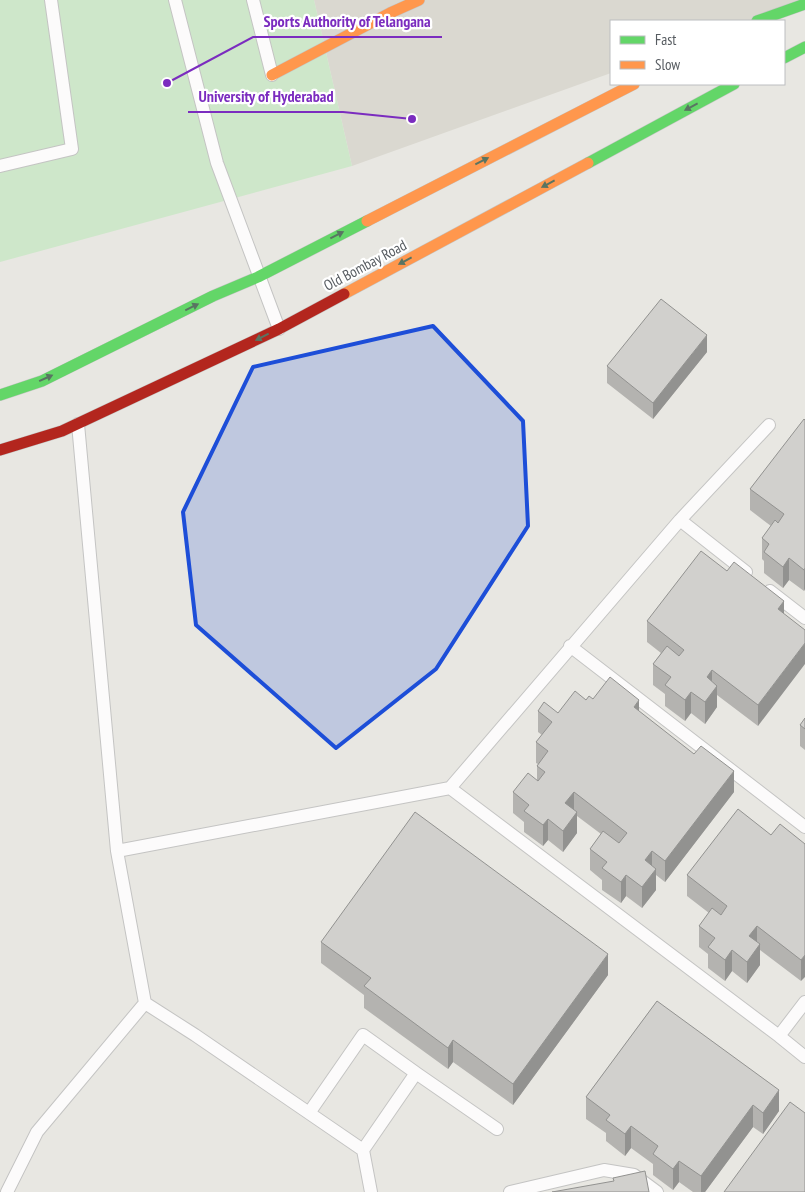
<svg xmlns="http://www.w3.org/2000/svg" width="805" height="1192" font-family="'PT Sans Narrow',sans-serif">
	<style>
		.education { fill: #dad8d0 }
		.grass { fill: #cee7ca }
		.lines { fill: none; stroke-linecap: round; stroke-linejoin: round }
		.lane-casing { stroke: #c4c4c3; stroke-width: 14 }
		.fast-casing { stroke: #c4c5c4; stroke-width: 12 }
		.slow-casing { stroke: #c4c5c4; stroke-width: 12 }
		.jam-casing { stroke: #c4c5c4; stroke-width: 12 }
		.lane { stroke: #fcfbfb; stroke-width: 12 }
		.fast { stroke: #63d668; stroke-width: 11 }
		.slow { stroke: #ff974d; stroke-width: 11 }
		.jam { stroke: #b3261e; stroke-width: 11 }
		.wall { fill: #b4b3b0 }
		.shaded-wall { fill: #929290 }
		.building { fill: #d1d0cd; stroke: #929290 }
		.oneway { fill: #597462 }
		.marked { fill: #1d4ed8; fill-opacity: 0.2; stroke: #1d4ed8; stroke-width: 4; stroke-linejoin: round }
		.labels { text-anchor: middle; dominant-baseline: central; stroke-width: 4.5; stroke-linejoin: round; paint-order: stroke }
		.street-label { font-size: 15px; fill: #575c61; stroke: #fff }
		.leader { fill: none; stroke: #7b2cbf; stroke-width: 2 }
		.callout-dot { fill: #7b2cbf; stroke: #fff; stroke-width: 2 }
		.callout-label { font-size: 16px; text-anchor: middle; font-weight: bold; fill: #7b2cbf; stroke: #fff; stroke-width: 4.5; stroke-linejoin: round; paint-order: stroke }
	</style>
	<rect width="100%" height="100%" fill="#e8e7e2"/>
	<path class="education" d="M314,0h491l-45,21h-149v52l-259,93z"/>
	<path class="grass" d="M0,0h314l38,166 -352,96z"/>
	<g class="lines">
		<g class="lane-casing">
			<path id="lane" d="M175,0l42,163 62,166
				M253,0l19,75
				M0,166l72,-17 -21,-149
				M78,424l39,427 28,152 50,32 168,115
				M680,520l66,52
				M770,591l35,27
				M570,646l235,181
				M450,788l230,-268 89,-95
				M117,851l333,-63 329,248 26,21
				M779,1036l26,-34
				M416,1073l81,56
				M309,1113l54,-78 53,38 -53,77 8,42
				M7,1192l30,-60 108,-129
				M510,1192l94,-22 30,5 23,17"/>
		</g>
		<g class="fast-casing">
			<path id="fast" d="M757,21l48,-17
				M784,58l21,-11
				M588,163l146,-79
				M0,395l42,-14 171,-85 45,-19 109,-56"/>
		</g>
		<g class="slow-casing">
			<path id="slow" d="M272,75l118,-62 29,-13
				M367,221l267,-137
				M344,294l244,-131"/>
		</g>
		<g class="jam-casing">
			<path id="jam" d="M0,450l62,-19 217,-102 65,-35"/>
		</g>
		<use href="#lane" class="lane"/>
		<use href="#fast" class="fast"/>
		<use href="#slow" class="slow"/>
		<use href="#jam" class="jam"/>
	</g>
	<path class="wall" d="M707,352l-54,67 -46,-36v-17z
		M805,420v169l-1,2 -15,-11 -6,8 -19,-15v-12l-2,-2v-21l9,-12 -21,-16v-21z
		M727,571l57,30 -26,125 -41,-31v12l-12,17 -14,-11 -6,8 -20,-15v-12l-12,-9v-21l8,-11 -14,-11v-21z
		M593,699l46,12 95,81 -69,90 -9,-7v15l-14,18 -16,-12 -5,7 -19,-13v-10l-12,-10v-21l11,-15 -24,-18v17l-14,19 -15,-12 -5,6 -19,-14v-10l-11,-9v-21l24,-12v-14l1,-2 -2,-1v-21l6,-7 -4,-3v-21l20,2 28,-13z
		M805,718v32l-5,-4v-21z
		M771,835l34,9 -4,137 -41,-31v15l-13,18 -15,-12 -7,10 -17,-13v-14l-9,-7v-21l10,-13 -22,-17v-21z
		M321,942l287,33 -95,130 -60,-43 -5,7 -84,-61v-13l-43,-32z
		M657,1001l122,110 -16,23 -10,-7 -48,65h-12l-14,-10 -6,8 -20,-15v-11l-22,-16 -6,8 -19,-15v-8l-20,-14v-22z"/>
	<path class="shaded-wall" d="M707,335v17l-54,67v-16z
		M789,558v22l-6,8v-21z
		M805,568v21l-1,2v-21z
		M784,601v21l-6,-13z
		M805,643v21l-47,62v-21z
		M712,670v21l-5,-14z
		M717,686v21l-12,17v-22z
		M691,692v21l-6,8v-21z
		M639,700v21l-5,-14z
		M734,771v21l-69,90v-21z
		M574,792v21l-9,-10z
		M577,812v21l-14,19v-21z
		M548,819v21l-5,6v-21z
		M652,851v21l-7,-12z
		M656,869v21l-14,18v-21z
		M626,875v21l-5,7v-21z
		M757,926v21l-8,-11z
		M760,944v21l-13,18v-21z
		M732,950v21l-7,10v-21z
		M608,954v21l-95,130v-21z
		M805,955v22l-4,4v-21z
		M453,1040v22l-5,7v-21z
		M779,1090v21l-16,23v-21z
		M753,1105v22l-48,65h-4v-16z
		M631,1126v22l-6,8v-22z
		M679,1161v21l-6,8v-21z"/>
	<path class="building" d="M661,299l46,36 -54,68 -46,-37z
		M804,419l1,1v148l-1,2 -15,-12 -6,9 -19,-15 5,-8 -7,-6 13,-18 3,3 6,-9 -34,-25z
		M701,551l26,20 7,-9 50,39 -6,8 27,21v13l-47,62 -46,-35 -5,7 10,9 -12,16 -14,-10 -6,8 -20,-15 6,-8 -18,-13 14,-18 12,10 5,-6 -37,-29z
		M610,677l29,23 -5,7 60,47 7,-8 33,25 -69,90 -13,-10 -7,9 11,9 -14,18 -16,-12 -5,7 -19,-14 5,-6 -17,-13 13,-18 16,12 8,-10 -53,-41 -9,11 12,9 -14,19 -15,-12 -5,6 -19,-14 5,-6 -16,-13 15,-19 10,8 7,-9 -8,-6 11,-15 -12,-9 16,-20 -14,-11 6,-9 14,11 17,-22 11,9 3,-4 4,3z
		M805,718v11l-5,-4z
		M738,809l33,26 9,-11 25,20v111l-4,5 -44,-34 -8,10 11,8 -13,18 -15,-12 -7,10 -17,-13 7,-9 -16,-12 13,-18 9,7 6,-9 -40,-31z
		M415,812l193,142 -95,130 -60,-44 -5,8 -84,-62 7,-8 -50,-36z
		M657,1001l122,89 -16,23 -10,-8 -52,71 -22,-15 -6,8 -20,-15 5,-8 -27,-20 -6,8 -19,-14 4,-5 -24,-18z
		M790,1102l15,11v79h-81z
		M645,1171l4,21h-97l62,-11 -1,-3z"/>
	<defs><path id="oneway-solid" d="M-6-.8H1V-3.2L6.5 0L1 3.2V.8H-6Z" transform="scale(1.25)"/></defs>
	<g class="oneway">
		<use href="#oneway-solid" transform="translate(691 107) rotate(152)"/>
		<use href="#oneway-solid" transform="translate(482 161) rotate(-27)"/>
		<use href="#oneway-solid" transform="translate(548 184) rotate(152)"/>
		<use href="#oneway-solid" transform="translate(337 235) rotate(-27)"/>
		<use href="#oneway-solid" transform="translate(405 261) rotate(152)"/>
		<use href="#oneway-solid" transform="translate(192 307) rotate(-26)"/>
		<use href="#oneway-solid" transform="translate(262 337) rotate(153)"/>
		<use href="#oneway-solid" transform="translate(46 378) rotate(-24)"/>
	</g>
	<path class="marked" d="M433,326l90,95 5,105 -92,143 -100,79 -140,-123 -13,-113 70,-145z"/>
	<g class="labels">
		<g class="street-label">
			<text transform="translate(365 265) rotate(-28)">Old Bombay Road</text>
		</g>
	</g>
	<path class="leader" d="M167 83L253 37H442M412 119L343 112H188"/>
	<g class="callout-dot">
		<circle cx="167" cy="83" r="5"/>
		<circle cx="412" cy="119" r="5"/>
	</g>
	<g class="callout-label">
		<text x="347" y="27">Sports Authority of Telangana</text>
		<text x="266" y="102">University of Hyderabad</text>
	</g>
	<rect x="610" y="20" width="175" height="65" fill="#ffffff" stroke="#bcbec0"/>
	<rect x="620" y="36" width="25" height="8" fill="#63d668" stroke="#bcbec0"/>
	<text x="655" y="45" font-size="15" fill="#575c61">Fast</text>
	<rect x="620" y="61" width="25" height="8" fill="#ff974d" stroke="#bcbec0"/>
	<text x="655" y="70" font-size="15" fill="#575c61">Slow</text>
</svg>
